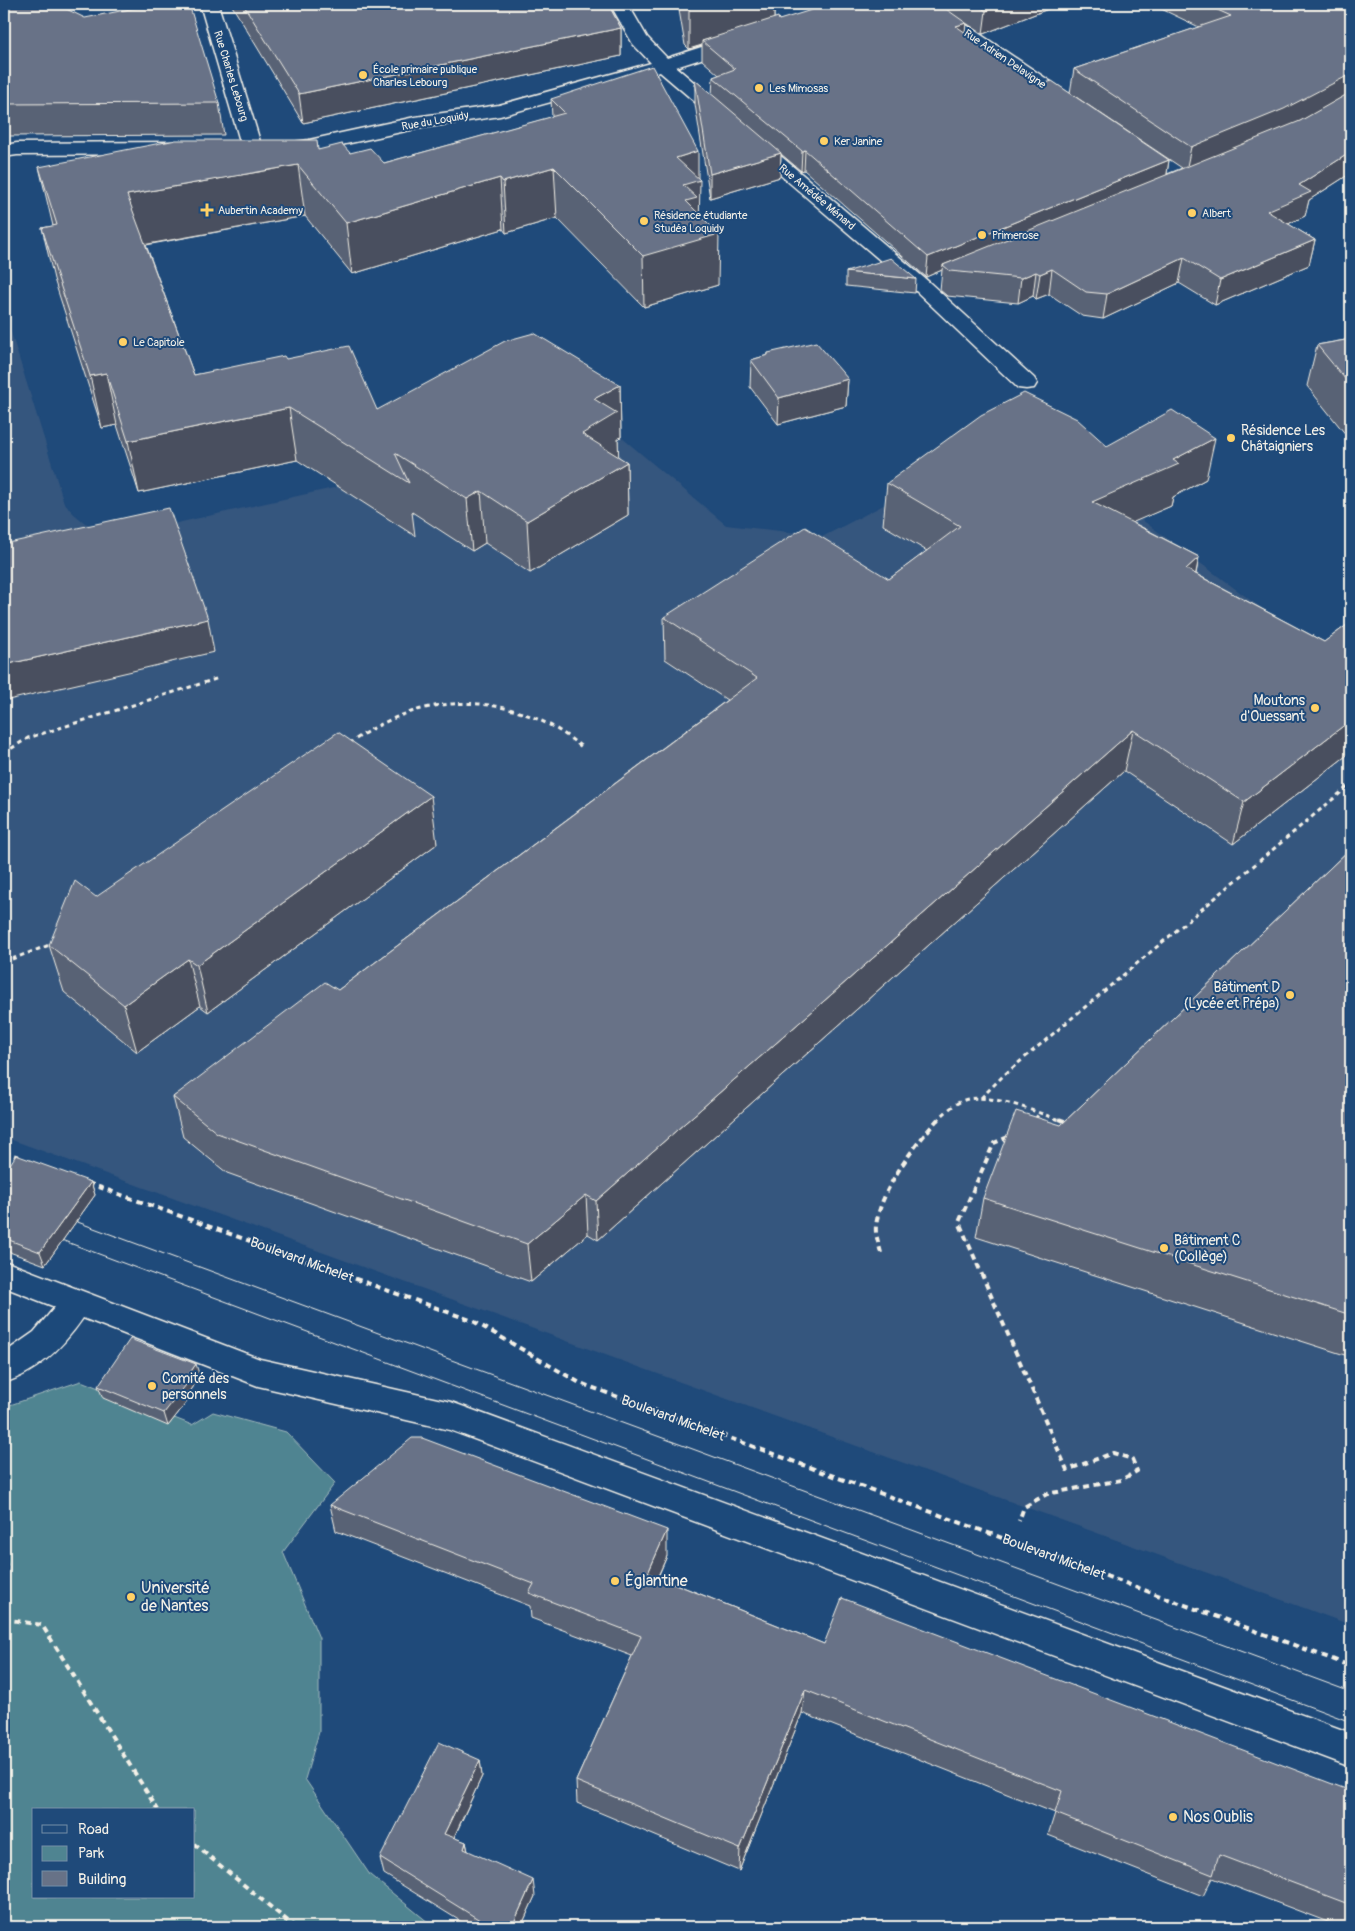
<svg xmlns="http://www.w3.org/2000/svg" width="1355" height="1931" font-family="Pangolin,sans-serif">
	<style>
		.built { fill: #35567e }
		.green { fill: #4f8491; stroke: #a2babc; fill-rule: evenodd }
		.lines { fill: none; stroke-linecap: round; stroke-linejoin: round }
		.minor-casing { stroke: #f4f1e8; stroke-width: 3 }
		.path-far1 { stroke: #f4f1e8; stroke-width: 3; stroke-dasharray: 4.5 4; stroke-linecap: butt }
		.path { stroke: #f4f1e8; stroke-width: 4; stroke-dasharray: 6 4.5; stroke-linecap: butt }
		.minor { fill: #1f4a7a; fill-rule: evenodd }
		.tram { stroke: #f4f1e8; stroke-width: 1 }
		.wall { fill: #596274; stroke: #f4f1e8 }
		.shaded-wall { fill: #48505e; stroke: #f4f1e8 }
		.building { fill: #677287; stroke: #f4f1e8 }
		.poi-dot { fill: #ffd166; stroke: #1f4a7a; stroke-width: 2 }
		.labels { text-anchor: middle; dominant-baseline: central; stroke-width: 4; stroke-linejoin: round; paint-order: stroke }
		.far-street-label { font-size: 11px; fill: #f4f1e8; stroke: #1f4a7a }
		.far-poi-label { font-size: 11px; fill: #f4f1e8; stroke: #1f4a7a; text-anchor: start }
		.poi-label { font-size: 14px; fill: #f4f1e8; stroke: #1f4a7a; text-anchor: start }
		.street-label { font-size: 14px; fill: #f4f1e8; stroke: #1f4a7a }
		.near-poi-label { font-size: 16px; fill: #f4f1e8; stroke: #1f4a7a; text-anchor: start }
	</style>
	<rect width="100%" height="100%" fill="#1f4a7a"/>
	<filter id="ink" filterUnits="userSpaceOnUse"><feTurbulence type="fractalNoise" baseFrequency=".02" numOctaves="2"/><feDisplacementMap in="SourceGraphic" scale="10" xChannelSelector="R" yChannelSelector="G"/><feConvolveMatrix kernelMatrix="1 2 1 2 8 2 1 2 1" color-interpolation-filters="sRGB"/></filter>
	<g filter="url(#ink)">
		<path class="built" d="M4,310l60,193 10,11 11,9 19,6 64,-4 170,-38 167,-93 32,-10 84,53 105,88 98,11 152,-79 158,57 203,150 14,-10v971l-1347,-488z"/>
		<path class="green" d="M81,1381l111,44 21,-13 73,20 49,51 -52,69 36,86v94l-14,47 65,96 64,52h-430v-120l5,-241 -5,-12v-147zM34,1810h160v87h-160z"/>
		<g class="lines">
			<g class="minor-casing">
				<path id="minor" d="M200,4h18l44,144 -3,4 -7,2 -7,-2 -3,-4z
					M610,4h18l19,33 20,21 66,-21 6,-1 6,1 3,4 -3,4 -69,22 254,216 104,95 3,5 -3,5 -8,1 -8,-1 -102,-97 -256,-219 -160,44 -85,13 -106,23 -29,2 -7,-2 -3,-4 3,-4 36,-4 106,-23 84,-12 152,-42 -18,-19z
					M915,4h20l146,98 2,4 -2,4 -7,2 -7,-2 -149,-102z
					M172,142l7,2 3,4 -3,4 -7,2 -155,1 -13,2v-12l13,-2z
					M4,1261l256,98 191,43 900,331v34l-901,-337 -192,-44 -175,-68c-20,29 -45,54 -79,65v-30l30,-21 21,-25 -51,-20z"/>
			</g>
			<path class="path-far1" d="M349,744c62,-46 138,-55 206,-16 10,6 19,13 28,20
				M4,753l24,-15 191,-60
				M4,962l48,-18
				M981,1098l23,-23 347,-291
				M1035,1119l4,-5
				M937,1121c8,-9 20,-20 31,-22 28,-5 69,14 95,22"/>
			<path class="path" d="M1059,1119l8,3
				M1008,1137l-14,6 -35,79 108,248 46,-17 19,6 5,12 -16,9 -74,14 -23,13 -5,14
				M4,1152l15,5
				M88,1183l385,138 107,62 771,283
				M881,1253c-2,-9 -6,-18 -5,-27 4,-36 38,-80 62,-107
				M4,1619l38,6 116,185
				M194,1844l101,83"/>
			<use href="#minor" class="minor"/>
			<path class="tram" d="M64,1217l1287,475
				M48,1235l1303,487"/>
		</g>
		<path class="wall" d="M4,4l215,99 5,32 -220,1z
			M231,4h377l13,24v28l-318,67z
			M678,4h96v14l5,2 87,-16h195l-78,30 -17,-11 -1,9 75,53 129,75 -2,14 15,-6 -112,-75 4,-24 125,-42 -48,-23h200v169l-42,27 -4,16 -17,8 27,16 -6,25 -94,40 -36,-22 -76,36 -21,-3 -33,-22 -13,5 -3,-3 -15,7 -71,-7 -7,-6 2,-20 -16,7 -122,-107 -3,1 -20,-17 -1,23 -70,21 -15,-94v-24l17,15 1,-18 6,-2 -17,-15v-15l-13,4 -4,-4z
			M551,99l147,79 1,37 19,70 -74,22 -87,-89 -51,15 -3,-4 -151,45 -47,-58 -159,29 48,130 92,-16 91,51 243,-25 1,52 -3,1v19l9,5 1,53 -98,58 -45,-30 -13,8 -60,-39 3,24 -118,-76 -158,33 -22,-68 -15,3 -48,-149 -12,-51 11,-2 -14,-59 279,-17 32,3 34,10 168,-46z
			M846,272l70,7 -1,14 -69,-7z
			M1351,339v102l-44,-55 10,-41z
			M768,353l80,26 -2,27 -68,18 -28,-37 1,-27 17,-5z
			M1107,446l99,33 -33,18 -2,9 -39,16 67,35 -3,17 128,68 27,-20v130l-118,92 -109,-73 -526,469 -10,-6 -57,48 -304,-109 -44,-36 -10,-40 165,-107 389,-290 -62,-41 -1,-42 225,-38 38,-28 -44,-26 4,-42z
			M437,844l-229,168 -8,-6 -63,46 -73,-60 -15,-47 47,-48z
			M1351,848v509l-375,-120 7,-39 78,-73z
			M4,1174l87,8 4,13 -50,70 -41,-15z
			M200,1377l-11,16 1,5 -22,28 -65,-28 -5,-12z
			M330,1505l337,51 -9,21 166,67 527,147v136h-10l-129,-49 -9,18 -155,-61 7,-22 -253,-100 -63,158 -162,-68 -1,-22 56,-125 -101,-38 -1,-12 -194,-75z
			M480,1760l2,16 -28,62 12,4 2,9 67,45 -14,31h-51l-86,-53 -4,-16z"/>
		<path class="shaded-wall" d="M695,4h79v18l-72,19v4l-13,4v-44z
			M1003,4h58l-78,30 3,-23z
			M966,23l-2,19 -8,-16z
			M621,28v28l-318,67 -4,-29z
			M1349,74h2v19l-72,40 -93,38 5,-24z
			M805,150l-1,20 -3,1 1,-20z
			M698,151v30l2,-1 -1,51 20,3 -1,51 -74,22 -1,-51 33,-98z
			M1351,152v21l-42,27 -4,16 -43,20 5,-25 32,-26z
			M781,153l-1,24 -70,21v-24z
			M1169,160l-3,20 -223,85 -1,5 -16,7 2,-20z
			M298,165l7,51 -168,30 -10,-51z
			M554,167l3,51 -51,15 -3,-51z
			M500,178l3,51 -151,45 -6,-51z
			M1315,240l-6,25 -94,40 5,-25z
			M1184,258l-5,25 -76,36 4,-25z
			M1052,269l-3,25 -13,5 4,-25z
			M1036,272l-3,24 -15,7 3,-25z
			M106,373l11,52 -15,3 -12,-52z
			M848,379l-2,27 -68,18 1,-26z
			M620,385l1,52 -3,1 1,27 -37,-31 12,-35z
			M289,408l8,52 -158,33 -11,-52z
			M1215,438l-9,41 -33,18 -2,9 -86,37 7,-41z
			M627,462l1,53 -98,58 -3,-52z
			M481,491l4,52 -13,8 -5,-52z
			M1199,557l-8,41 -5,-29z
			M208,619l6,33 -210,49v-36z
			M1351,720v32l-118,92 11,-42z
			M1133,730l-9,41 -526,469 -2,-39z
			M431,796l6,48 -229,168 -11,-47z
			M188,959l12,47 -63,46 -13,-47z
			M91,1182l4,13 -50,70 -5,-13z
			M586,1195l2,39 -57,48 -4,-38z
			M196,1364l4,13 -11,16 1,5 -22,28 -4,-13 19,-30z
			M667,1530v26l-19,42v-25z
			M805,1690l-3,23 -63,158 1,-22z
			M480,1760l2,16 -34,74 -4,-16z
			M466,1842l3,16 -5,-9z
			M533,1880l2,16 -14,31h-9z"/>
		<path class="building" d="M4,4h52l29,14 60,-12v-2h44l30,99 -215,1z
			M243,4h365l13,24 -322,66z
			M831,4h108l27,19 -10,3 84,59 12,-4 117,79 -241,97 -123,-107 -3,1 -89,-74 22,-8 -33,-28 76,-24 1,3z
			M975,4h28l-17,7z
			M1204,4h147v70l-67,35 -93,38 -117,-78 157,-53z
			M652,66l46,85 -22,7 24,22 -17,5 14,13 -11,3 33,33 -76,22 -89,-89 -51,15 -3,-4 -154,45 -48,-58 -171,30 67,180 90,-19 2,3 63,-13 28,64 128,-69 29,-8 86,52 -26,14 23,14 -35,21 45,28 -100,59 -46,-30 -14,8 -72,-46 14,30 -120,-75 -161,33 -22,-68 -16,3 -33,-101 -15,-47 15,-3 -18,-58 137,-27h141l1,10 24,-6 8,9 20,-5 14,15 181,-50 -14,-14z
			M695,80l86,73 -71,21z
			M1351,92v60l-52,33 12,7 -44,19 48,29 -95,40 -36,-22 -77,36 -21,-2 -34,-23 -12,5 -4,-2 -15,6 -71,-7 -7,-6 357,-144z
			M891,258l25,21 -70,-7z
			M1351,339v47l-34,-41z
			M816,342l32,37 -69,19 -28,-38 17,-5v-2z
			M1024,393l53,26 30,27 65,-36 43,28 -42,22 6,4 -87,38 107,55 -13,12 138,73 27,-20v98l-107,82 -111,-72 -537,471 -10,-6 -59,49 -310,-111 -44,-36 152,-115 13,8 419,-312 -93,-61 141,-90 84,52 71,-53 -73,-43 94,-68z
			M169,508l39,111 -204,46v-121z
			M338,732l93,64 -234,169 -9,-6 -64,46 -75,-60 26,-64 21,16z
			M1351,848v467l-368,-117 33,-87 45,14z
			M16,1155l75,27 -51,70 -36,-14v-64z
			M130,1339l66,25 -13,19 3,2 -22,28 -66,-27z
			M412,1438h10l245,92 -19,43 176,71 18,-46 509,193v114l-132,-50 -6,20 -158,-62 7,-22 -257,-101 -65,159 -164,-68 65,-145 -112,-43 5,-9 -204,-79z
			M439,1742l41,18 -36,74 22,8 -2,7 69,31 -21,47h-21l-111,-69z"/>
	</g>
	<g class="poi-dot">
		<circle cx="363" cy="75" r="5"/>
		<circle cx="759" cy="88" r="5"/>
		<circle cx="824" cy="141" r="5"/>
		<path d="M204.5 202.5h5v5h5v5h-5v5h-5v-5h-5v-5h5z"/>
		<circle cx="1192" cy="213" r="5"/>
		<circle cx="644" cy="221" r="5"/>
		<circle cx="982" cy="235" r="5"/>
		<circle cx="123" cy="342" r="5"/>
		<circle cx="1231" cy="438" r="5"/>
		<circle cx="1315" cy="708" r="5"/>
		<circle cx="1290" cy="995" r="5"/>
		<circle cx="1164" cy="1248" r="5"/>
		<circle cx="152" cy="1386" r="5"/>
		<circle cx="615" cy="1581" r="5"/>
		<circle cx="131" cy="1597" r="5"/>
		<circle cx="1173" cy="1817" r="5"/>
	</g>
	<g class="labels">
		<g class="far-street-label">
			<text transform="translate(1005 59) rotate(34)">Rue Adrien Delavigne</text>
			<text transform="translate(231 76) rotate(73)">Rue Charles Lebourg</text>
			<text transform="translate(435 121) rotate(-10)">Rue du Loquidy</text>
			<text transform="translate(817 197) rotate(40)">Rue Amédée Ménard</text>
		</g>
		<g class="far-poi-label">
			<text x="373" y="69">École primaire publique<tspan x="373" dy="13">Charles Lebourg</tspan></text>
			<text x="769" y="88">Les Mimosas</text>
			<text x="834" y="141">Ker Janine</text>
			<text x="218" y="210">Aubertin Academy</text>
			<text x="1202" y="213">Albert</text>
			<text x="654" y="215">Résidence étudiante<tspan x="654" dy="13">Studéa Loquidy</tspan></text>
			<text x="992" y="235">Primerose</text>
			<text x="133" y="342">Le Capitole</text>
		</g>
		<g class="poi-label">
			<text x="1241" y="430">Résidence Les<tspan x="1241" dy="16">Châtaigniers</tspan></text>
			<text x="1305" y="700" text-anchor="end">Moutons<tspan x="1305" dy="16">d'Ouessant</tspan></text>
			<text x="1280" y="987" text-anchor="end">Bâtiment D<tspan x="1280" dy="16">(Lycée et Prépa)</tspan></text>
			<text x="1174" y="1240">Bâtiment C<tspan x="1174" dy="16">(Collège)</tspan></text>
			<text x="162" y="1378">Comité des<tspan x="162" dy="16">personnels</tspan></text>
		</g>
		<g class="street-label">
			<text transform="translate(302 1260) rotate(20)">Boulevard Michelet</text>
			<text transform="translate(673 1418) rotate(20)">Boulevard Michelet</text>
			<text transform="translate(1054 1557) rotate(20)">Boulevard Michelet</text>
		</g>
		<g class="near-poi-label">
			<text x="625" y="1581">Églantine</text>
			<text x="141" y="1588">Université<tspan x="141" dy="18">de Nantes</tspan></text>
			<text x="1183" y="1817">Nos Oublis</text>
		</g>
	</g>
	<rect width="1355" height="1931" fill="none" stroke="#1f4a7a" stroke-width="20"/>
	<rect x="10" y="10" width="1335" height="1911" fill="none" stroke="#f4f1e8" stroke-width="2" filter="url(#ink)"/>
	<rect x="32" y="1808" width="162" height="90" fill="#1f4a7a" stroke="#748da6"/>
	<rect x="42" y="1825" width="25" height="8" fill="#1f4a7a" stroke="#748da6"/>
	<text x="78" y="1834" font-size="15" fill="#f4f1e8">Road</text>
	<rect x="42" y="1846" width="25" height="15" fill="#4f8491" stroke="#748da6"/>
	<text x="78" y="1858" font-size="15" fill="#f4f1e8">Park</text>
	<rect x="42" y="1871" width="25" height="15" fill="#677287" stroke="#748da6"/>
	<text x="78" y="1884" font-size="15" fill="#f4f1e8">Building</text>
</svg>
